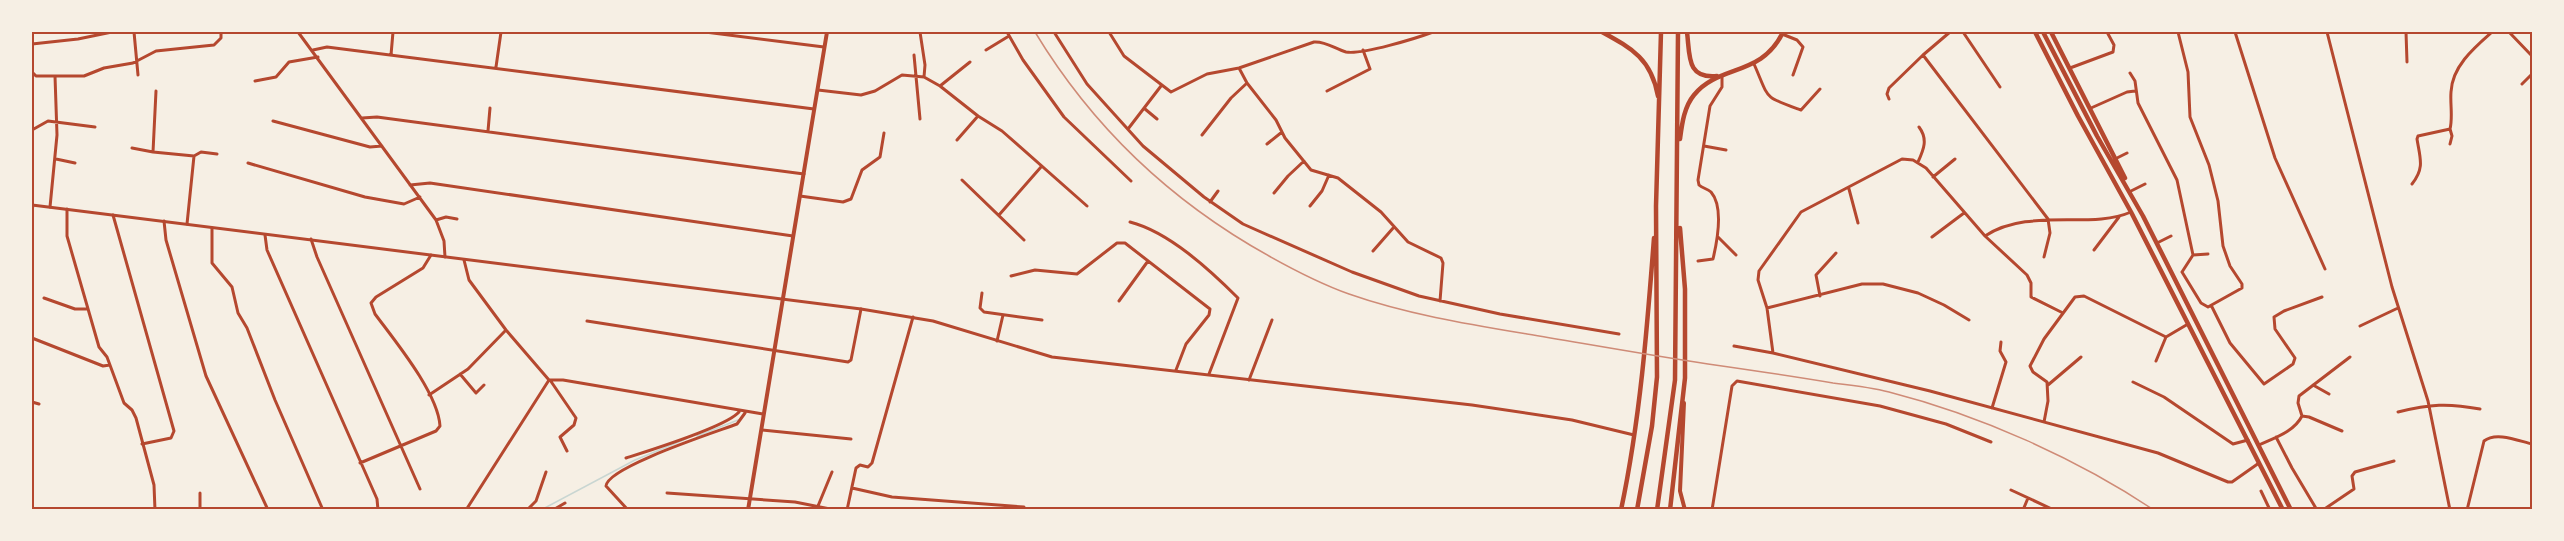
<svg xmlns="http://www.w3.org/2000/svg" width="2564" height="541" font-family="Karla,sans-serif">
	<style>
		.lines { fill: none; stroke-linecap: round; stroke-linejoin: round }
		.stream { stroke: #c9d6d2; stroke-width: 1.5 }
		.minor { stroke: #b5482f; stroke-width: 3 }
		.tertiary { stroke: #b5482f; stroke-width: 3 }
		.secondary { stroke: #b5482f; stroke-width: 4 }
		.trunk { stroke: #b5482f; stroke-width: 4.5 }
		.rail { stroke: #cf8b77; stroke-width: 1.5 }
		.neatline { fill: none; stroke: #b5482f; stroke-width: 2 }
	</style>
	<rect width="100%" height="100%" fill="#f6efe4"/>
	<g class="lines">
		<path class="stream" d="M697,436l41,-16
			M541,510l94,-50 51,-21"/>
		<path class="minor" d="M134,32l4,43
			M298,32l138,188 8,21 1,16
			M705,32l119,15
			M920,32l5,33 -1,12
			M1007,32l16,28 41,57 67,64
			M1054,32l33,52 56,62 61,51 39,27 109,48 67,24 81,18 119,20
			M1109,32l15,24 47,36 36,-18 32,-6 75,-26c12,-1 21,7 32,10 16,3 71,-14 87,-20
			M1950,32l-27,23 125,164 2,14 -6,24
			M1963,32l37,55
			M2178,32l10,40 2,45 19,48 9,36 5,45 7,20 12,18v4l-34,19 -7,-4 -19,-31
			M2235,32l40,126 50,111
			M2327,32l65,255 36,114 22,109
			M2406,32l1,30
			M1782,34l15,6 6,7 -10,28
			M32,44l46,-5 34,-7
			M313,50l14,-3 487,62
			M986,50l23,-14
			M391,55l2,-23
			M914,55l6,64
			M1754,64c16,36 8,32 47,46l19,-21
			M496,67l5,-35
			M1239,68l8,15 29,37 9,18 26,32 27,8 43,34 27,30 33,16 2,5 -3,38
			M2070,68l43,-16 1,-7 -7,-13
			M32,72l4,4h19
			M2130,73l5,8 3,22 39,77 16,75 -11,17
			M255,81l21,-4 13,-15 29,-5
			M2522,84l10,-10
			M940,86l30,-24
			M818,90l43,5 14,-4 27,-16 22,2 16,9 38,30 24,15 85,75
			M156,91l-3,61 41,4 -7,68
			M1327,91l43,-22 -7,-19
			M1889,99l-2,-5 2,-6 34,-33
			M2091,108l36,-16 8,-1
			M1145,109l12,10
			M362,118l15,-1 427,57
			M273,121l97,26 12,-1
			M1128,129l33,-43
			M32,130l16,-9 47,6
			M488,131l2,-23
			M1202,135l29,-37 16,-15
			M957,140l21,-24
			M1267,144l15,-12
			M2450,144l2,-8 -2,-7
			M1704,146l22,4
			M132,148l21,4
			M194,156l7,-4 16,2
			M56,159l19,4
			M2115,159l12,-6
			M1918,162c6,-13 10,-23 1,-35
			M248,163l117,34 39,7 16,-7
			M1933,177l22,-18
			M962,180l62,60
			M2412,184c13,-16 8,-26 5,-45l1,-3 32,-7c3,-12 0,-25 1,-37 1,-26 24,-45 41,-60
			M410,185l20,-2 363,53
			M1849,189l9,34
			M2131,191l14,-7
			M1274,193l14,-17 16,-15
			M800,196l43,6 8,-3 11,-29 18,-13 4,-24
			M1210,202l8,-11
			M1310,206l12,-15 7,-16
			M50,207l7,-72 -2,-59h29l20,-8 29,-5 23,-12 58,-6 7,-7v-6
			M67,209v27l32,111 8,10 17,46 8,7 4,8 18,67 1,25
			M32,211l1,-6
			M113,215l61,216 -3,7 -29,6
			M999,215l42,-48
			M436,220l10,-3 11,2
			M164,221l2,19 40,136 62,134
			M1130,222c39,10 80,48 108,76l-29,76
			M212,228v35l20,24 6,26 9,15 28,72 48,110
			M265,235l2,15 110,249 1,11
			M1985,236l42,39 4,8v14l32,16
			M1718,237l18,18
			M1932,237l32,-24
			M311,239l6,18 103,232
			M2157,243l14,-7
			M2094,250l25,-33
			M1373,251l21,-24
			M2193,255l15,-1
			M464,260l5,20 37,50 43,50 -83,130
			M1698,261l15,-2c4,-17 11,-52 -2,-67 -3,-3 -9,-4 -12,-7l-1,-5 12,-74 12,-19v-11
			M1011,276l24,-6 42,4 40,-31h8l85,66 -1,6 -23,29 -10,26
			M982,293l-2,15 4,4 58,8
			M1820,296l-4,-21 20,-22
			M44,298l31,11h13
			M1119,301l29,-40
			M2212,307l18,36 34,41 29,-20 2,-6 -20,-29 -1,-12 10,-6 38,-14
			M1767,308l95,-24h21l35,9 26,12 25,15
			M587,321l261,41 3,-2 10,-51
			M2360,326l38,-18
			M32,338l71,28 7,-1
			M997,341l6,-26
			M1734,346l39,7 157,38 228,62 70,29h4l27,-19
			M1773,353l-6,-45 -9,-28 1,-9 42,-59 101,-53 11,1 13,8 59,68c44,-29 105,-6 146,-24
			M2156,361l10,-24
			M460,374l16,19 8,-8
			M549,380h14l200,34
			M550,380l26,38 -2,7 -14,12 7,14
			M1249,380l23,-60
			M2133,382l31,15 69,47 15,-4
			M2048,385l33,-28
			M2313,385l16,9
			M429,395l39,-26 38,-39
			M32,402l7,2
			M1992,408l14,-46 -6,-11 1,-9
			M2398,412c32,-8 50,-9 82,-3
			M2302,416l-4,-13 1,-7 51,-39
			M2044,422l4,-21 -1,-19 -14,-10 -3,-6 14,-27 31,-42 9,-1 82,41 22,-13
			M762,430l89,9
			M2276,437l16,31 25,42
			M2259,445c15,-7 35,-13 43,-29l7,1 33,14
			M626,458c22,-7 100,-31 113,-46
			M360,463l76,-32 4,-5c-2,-33 -45,-85 -65,-112l-4,-11 5,-6 47,-29 8,-13
			M852,488l40,9 132,10
			M2011,490l43,20
			M2261,491l9,19
			M667,493l128,9 40,8
			M818,506l14,-34
			M200,510v-17
			M527,510l9,-9 10,-29
			M553,510l12,-7
			M628,510l-22,-24c1,-19 110,-54 131,-62l8,-11
			M847,510l9,-42 4,-3 8,2 4,-4 41,-146
			M1712,510l20,-124 5,-5 143,25 66,18 45,18
			M2023,510l5,-12
			M2323,510l31,-21 -2,-13 3,-4 39,-11
			M2467,510l17,-69c12,-10 35,0 48,3"/>
		<path class="tertiary" d="M2509,32l23,24
			M32,205l829,104 72,12 119,36 420,48 100,15 62,15"/>
		<path class="secondary" d="M1684,403l-4,88 5,19
			M748,510l79,-478"/>
		<path class="trunk" d="M1602,32c31,17 49,27 56,64
			M1687,32c3,23 -1,47 30,44
			M2035,32l43,84 53,96 152,298
			M2043,32l54,104 46,80 148,294
			M2051,32l74,146
			M1680,139c2,-15 4,-32 14,-44 25,-31 68,-18 89,-63
			M1621,510c19,-90 26,-180 33,-272
			M1637,510l15,-84 5,-49 -1,-171 5,-174
			M1657,510l18,-130 3,-348
			M1670,510l15,-132v-89l-5,-61"/>
		<path class="rail" d="M1035,32c58,96 135,169 234,224 25,14 52,28 80,38 57,20 118,30 178,40 60,10 121,21 181,30 42,6 83,12 125,19 18,2 38,4 56,9 90,23 187,66 265,118"/>
	</g>
	<rect width="2564" height="541" fill="none" stroke="#f6efe4" stroke-width="66"/>
	<rect x="33" y="33" width="2498" height="475" class="neatline"/>
</svg>
